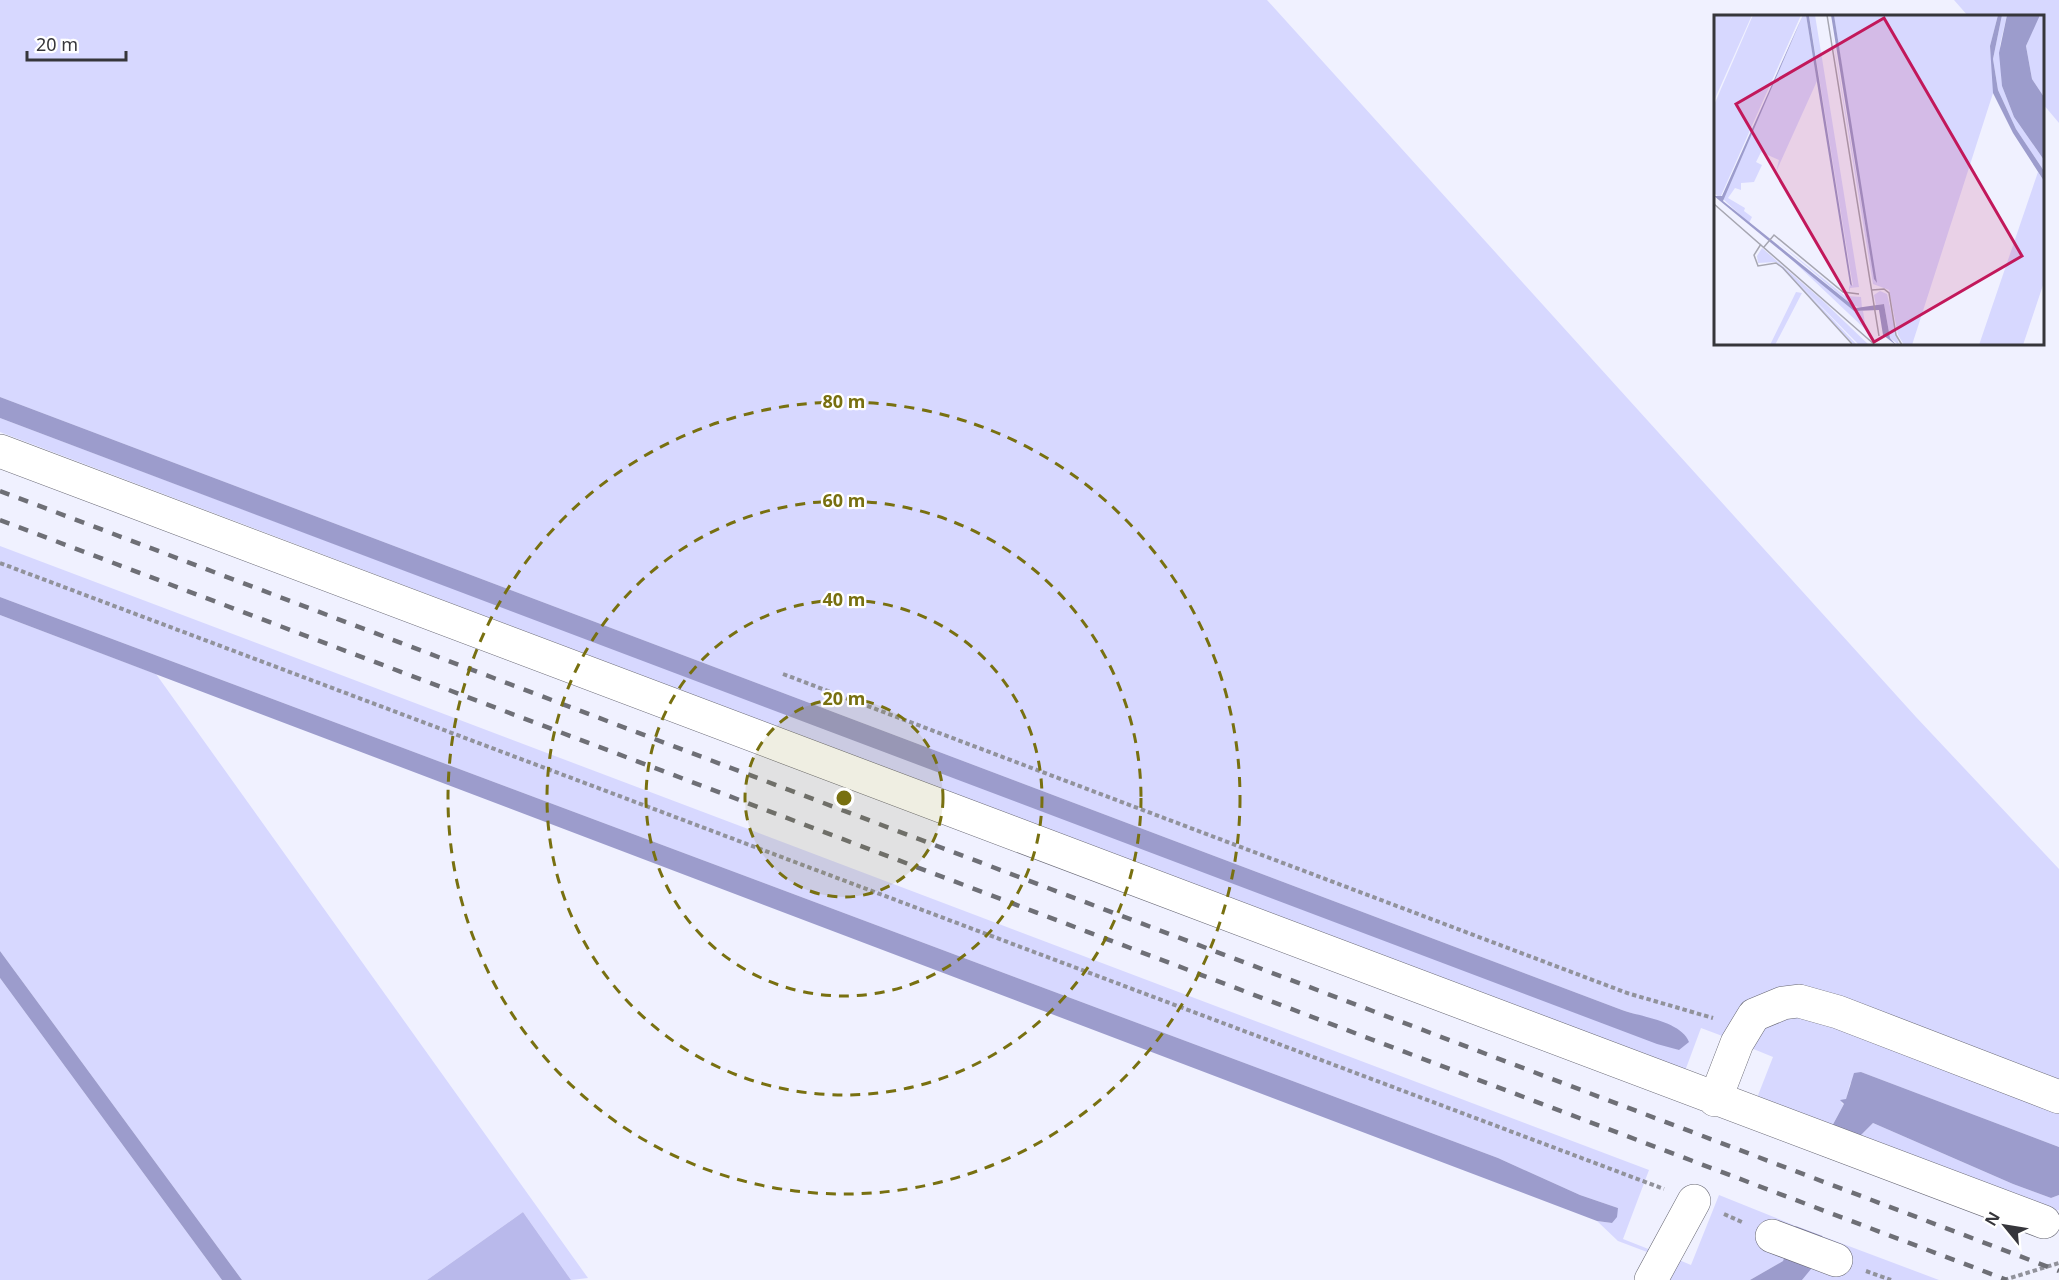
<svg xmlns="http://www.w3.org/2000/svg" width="2059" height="1280" font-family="'Noto Sans',sans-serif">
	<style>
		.green { fill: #d7d8ff }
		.water { fill: #9c9ccc }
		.pier { fill: #f0f1ff }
		.building { fill: #b9b9eb }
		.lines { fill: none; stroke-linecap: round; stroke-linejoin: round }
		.minor-casing { stroke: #666672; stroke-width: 34 }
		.path { stroke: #91929b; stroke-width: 4; stroke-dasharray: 4.5 3; stroke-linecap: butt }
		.minor { stroke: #fff; stroke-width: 33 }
		.rail { stroke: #6e6f76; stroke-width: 4.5; stroke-dasharray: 10 10; stroke-linecap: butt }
		.ring { fill: none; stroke: #787010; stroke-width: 3; stroke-dasharray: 10 8 }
		.inset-road { fill: none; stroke: #a6a6b1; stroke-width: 1.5 }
		.view { fill: #c2185b; fill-opacity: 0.15; stroke: #c2185b; stroke-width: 3 }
		.inset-edge { fill: none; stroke: #36363b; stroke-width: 3 }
		.centre { fill: #787010; stroke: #fff; stroke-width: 3 }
		.ring-label { font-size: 18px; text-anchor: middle; font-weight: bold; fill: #787010; stroke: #fff; stroke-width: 4.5; stroke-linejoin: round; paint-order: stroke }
	</style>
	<rect width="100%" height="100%" fill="#f0f1ff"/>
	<path class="green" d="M0,0h1267l649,717 143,152v213l-215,-83 -119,38 -24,-9 -16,43 -1685,-639v-14l1679,632 -16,-27 -41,-13 -1622,-613z
		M1954,0h105v123l-16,-19 -1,-88h-74z
		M0,546l1649,624 -26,69 33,13 -1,3 -37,-14 -21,-20 15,2 6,-15 -38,-13 -82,-37 -1498,-561z
		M0,615l156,59 432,604 -17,2 -48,-68 -96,68h-185l-242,-329z
		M0,978l222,302h-222z
		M1802,1016l257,96v35l-198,-75 -11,12 -4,16 -5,3 3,1 -14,26 -75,-27 18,-46 -22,-9c16,-26 22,-28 51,-32z
		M1873,1123l140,61 38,14 8,-3v15l-11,2 -192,-72z
		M1719,1195l77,31 -13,35 -33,19h-80l9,-20 12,5z
		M1822,1236l117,44h-137z"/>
	<path class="water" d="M0,397l1622,613c19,7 59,11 67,32l-10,8 -22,-6 -1657,-626z
		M0,597l1498,561 82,37 38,13 -1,9 -5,6 -15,-2 -1597,-606z
		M0,951l242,329h-20l-222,-302z
		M1861,1072l198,75v48l-8,3 -38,-14 -140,-61 -17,17 -45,129 -9,11h-52l33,-19 47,-131 14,-26 -4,-4 6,-1 8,-26z"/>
	<path class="pier" d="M1819,1155l31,11 -25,71 -32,-12z"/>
	<path class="building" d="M523,1212l48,68h-144z"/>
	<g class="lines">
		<g class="minor-casing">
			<path id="minor" d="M0,451l2044,771
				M1715,1100l22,-57 17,-28 29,-12 16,-2 39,11 221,85
				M1772,1236l64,24
				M1651,1280l43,-79"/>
		</g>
		<path class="path" d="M0,563l1664,626
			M783,674l844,319 86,25
			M1724,1214l20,9
			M1866,1271l25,9
			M2004,1280l55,-17"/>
		<use href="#minor" class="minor"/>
		<path class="rail" d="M0,491l2059,780
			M0,520l2007,760"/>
	</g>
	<circle cx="844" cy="798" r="99" fill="#787010" fill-opacity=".12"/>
	<g class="ring">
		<circle cx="844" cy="798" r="99"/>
		<circle cx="844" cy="798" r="198"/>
		<circle cx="844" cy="798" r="297"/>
		<circle cx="844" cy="798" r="396"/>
	</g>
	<g transform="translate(1714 15)">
		<rect width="330" height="330" fill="#f0f1ff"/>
		<path d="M0,0h38l-38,86zM39,0h48l-81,183 -6,-5v-88zM89,0h3l11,66 -41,91 3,-12 -18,-8 -5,10 6,3 -8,17 -13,1v7l-6,-2 -7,10 17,10 -1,3 8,6 -3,6 -26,-24zM95,0h6l44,272 -9,1v5l-1,-5 1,-4 3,1 -3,-16zM115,0l46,267 -41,-267h164l-8,31 4,44 -82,255h-8l-6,-10 -9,-45 -16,-6zM288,0h5l-7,30 2,41 12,31 30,43v11l-28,-42 -18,-39 -5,-31zM330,0v82l-12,-18 -6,-33 12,-29zM324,157l6,9v101l-21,63h-44zM60,224l71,57 16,1 1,11 -10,-3zM59,227l81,69h9l3,19zM48,233l61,53 46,44h-10l-59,-60 57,60h-3l-78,-83 -18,1 -1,-7zM166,276l7,3 12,51 -9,-7 -6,-34 -8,1 -2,-10zM82,277l6,1 -27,52h-5z" fill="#d7d8ff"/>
		<path d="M89,0l-80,186 133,107 28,-4 6,34 6,7 -13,-10 -4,-25 -25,1 -140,-115h8zM92,0l3,1 43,270 -2,-2zM117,0h3l43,268 -3,-4zM284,0h4l-9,44 5,31 18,39 28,42v10l-31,-48 -20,-40 -3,-47zM293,0h33l-14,31 6,33 12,18v63l-30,-43 -12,-31 -3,-33z" fill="#9c9ccc"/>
		<path class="inset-road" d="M113,0l52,321M0,189l161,141M47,229l-7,11 4,11 18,-3 7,5 69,76M50,232l10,-12 69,57 16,2M158,275l12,-1 5,4 7,42 6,10"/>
		<path class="view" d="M170,3l138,238 -148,86 -138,-238z"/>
		<rect width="330" height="330" class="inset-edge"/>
	</g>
	<circle cx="844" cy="798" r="9" class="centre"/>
	<g class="ring-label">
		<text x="844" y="408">80 m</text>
		<text x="844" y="507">60 m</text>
		<text x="844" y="606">40 m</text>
		<text x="844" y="705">20 m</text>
	</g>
	<g transform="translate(2005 1226) rotate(300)" stroke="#ffffff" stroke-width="4.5" paint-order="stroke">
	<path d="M0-4.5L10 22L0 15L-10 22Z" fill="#36363b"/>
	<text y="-9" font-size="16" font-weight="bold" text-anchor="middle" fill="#36363b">N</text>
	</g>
	<path d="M27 51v9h99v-9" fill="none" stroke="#36363b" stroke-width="3"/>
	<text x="36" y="51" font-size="18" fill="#36363b" stroke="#ffffff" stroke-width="4.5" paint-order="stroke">20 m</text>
</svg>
